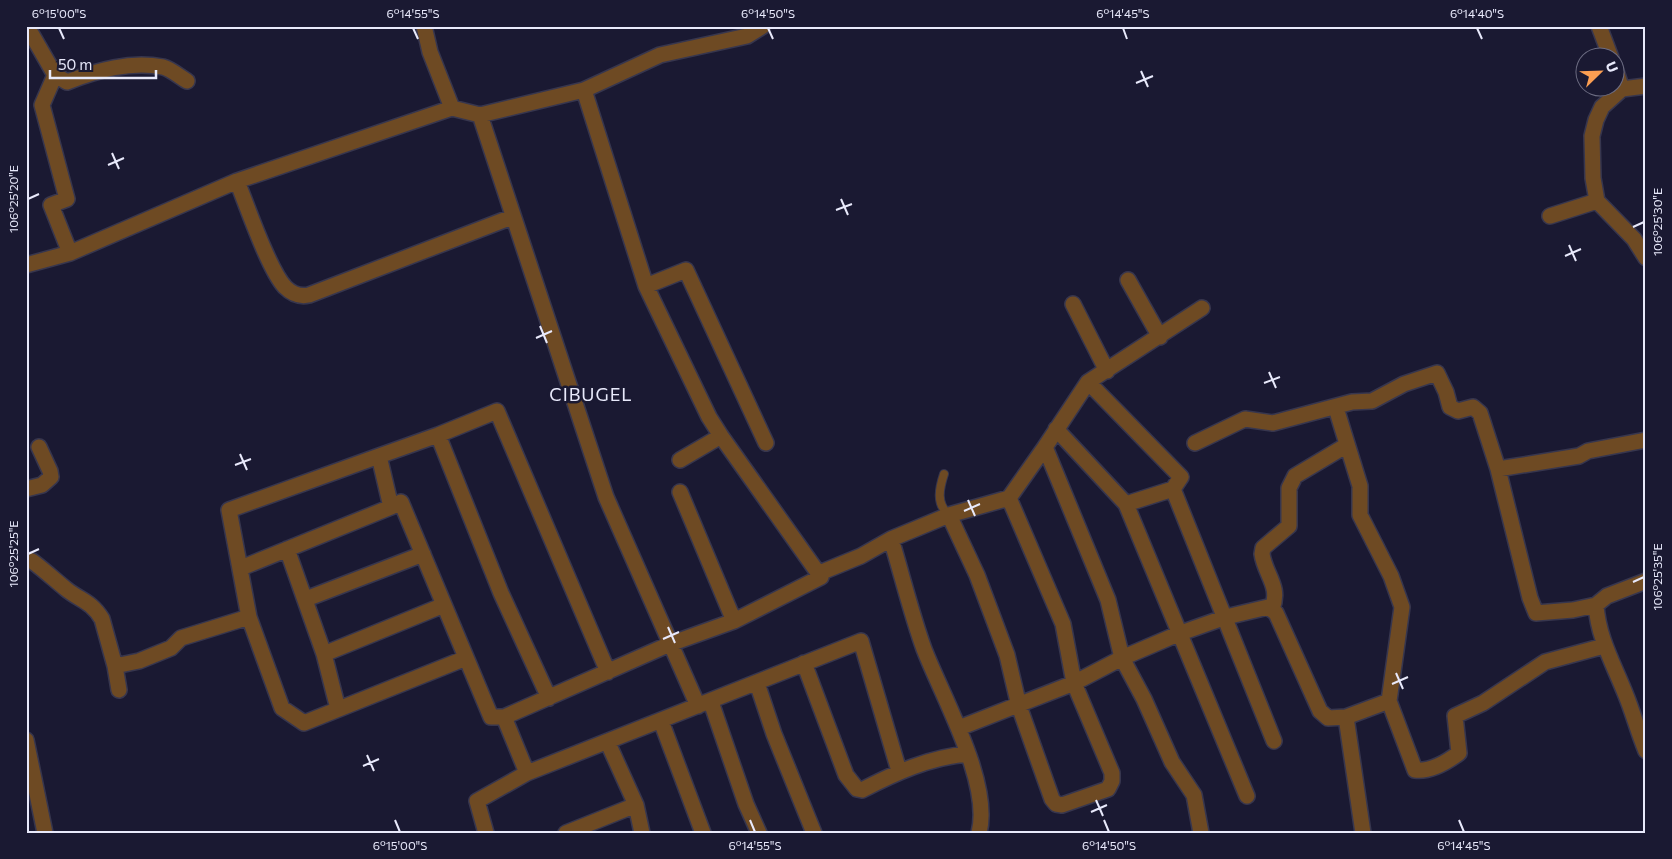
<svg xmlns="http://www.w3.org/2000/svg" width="1672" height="859" font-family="Commissioner,sans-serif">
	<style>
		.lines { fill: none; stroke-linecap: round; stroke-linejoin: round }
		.service-casing { stroke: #37364e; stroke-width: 10 }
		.minor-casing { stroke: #37364e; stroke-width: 18 }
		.service { stroke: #6e4a23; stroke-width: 8 }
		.minor { stroke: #6e4a23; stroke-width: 15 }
		.ticks { fill: none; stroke: #e8e9fb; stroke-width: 2 }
		.labels { text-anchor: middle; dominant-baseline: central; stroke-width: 5; stroke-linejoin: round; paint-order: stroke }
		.quarter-label { font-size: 18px; letter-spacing: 1px; fill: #e8e9fb; stroke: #1a1932 }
		.neatline { fill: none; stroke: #e8e9fb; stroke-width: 2 }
		.ticks-label { font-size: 12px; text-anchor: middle; fill: #e8e9fb }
	</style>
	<rect width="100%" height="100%" fill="#1a1932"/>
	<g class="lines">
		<g class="service-casing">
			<path id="service" d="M944,474c-5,15 -8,30 5,41"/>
		</g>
		<g class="minor-casing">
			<path id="minor" d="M424,26l6,26 22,56
				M1599,26l12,32
				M26,37l6,-2 23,40 12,7c31,-12 63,-21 96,-15 8,2 17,10 24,14
				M1614,65l8,24 -20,18 -6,13 -4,16 1,42 4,23 37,38 12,19
				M55,75l-13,30 25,94 -16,6 19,48
				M1622,89l24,-3
				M584,90l62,196 63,131 12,19 100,141 1,-5 39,-16 30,-17c11,36 20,74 33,110 18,47 68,134 55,184
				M480,115l104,-25 76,-35 87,-19 16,-10
				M237,181c10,25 32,89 48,106 7,7 15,10 24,8l203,-78
				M1550,216l47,-15
				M26,265l44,-12 167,-72 215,-73 28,7 126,382 92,209
				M1128,280l32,57
				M646,286l40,-16 80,173
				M1073,304l34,67
				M1088,382l93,95 -8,12
				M1336,408l24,78v29l31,61 11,31 -13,94 26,69c16,2 32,-8 44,-17l-4,-37 28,-13 62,-41 59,-16
				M1056,429l70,75
				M438,435l63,158 48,105
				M1195,443l50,-24 28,4 79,-21 20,-1 32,-17 33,-11 9,19 4,15 8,4 15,-4 7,6 18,56 32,129 6,15 37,-3 23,-5
				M379,456l-150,54 20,107 33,91 22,15 162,-65
				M680,460l41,-24
				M1498,469l81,-13 9,-5 58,-11
				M26,489l16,-4 9,-8 -1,-6 -11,-24
				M949,515l28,60 30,80 12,51 33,93 4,5 6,1 46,-16 4,-8v-8l-38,-90 -11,-59 -54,-126
				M891,539l58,-24 60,-17 36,-51
				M287,549l37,105 14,55
				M26,559l6,2c12,9 23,19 34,28 15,12 25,12 36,30l13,47 4,24
				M241,568l150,-61
				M1646,581l-39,15 -11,9c2,32 17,58 29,88 8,19 13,39 21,58
				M306,599l117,-45
				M1272,609c9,-23 -7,-34 -10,-55l1,-6 26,-22v-38l6,-12 52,-31
				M734,621l87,-44
				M324,654l120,-49
				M804,663l42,112 11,14 5,1c33,-17 68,-33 106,-36
				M115,666l24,-5 32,-13 10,-10 68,-21
				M608,672l-111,-261 -59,24 -59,21 12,51 10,-5 90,215h13l166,-73 64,-23 -54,-129
				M757,683l17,51 40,99
				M711,702l35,102 13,29
				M504,717l23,56
				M1346,717l17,116
				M661,721l42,112
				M959,728l115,-45 48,-25 56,-24 48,-17 42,-10 8,6 44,98 8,7 18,-1 43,-16
				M26,740l19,93
				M608,743l28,62 6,28
				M1247,796l-121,-292 47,-15 101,252
				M486,833l-9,-32 50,-28 334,-132 38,130
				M566,833l70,-28
				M1201,833l-7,-38 -22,-33 -28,-63 -22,-41 -14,-58 -63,-153 43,-65 114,-74"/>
		</g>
		<use href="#service" class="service"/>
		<use href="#minor" class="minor"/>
	</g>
	<path class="ticks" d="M59,28l5,11M413,28l5,11M768,28l5,11M1123,28l4,11M1477,28l5,11M1141,71l7,16M1136,83l17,-7M112,153l7,16M108,165l16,-7M28,199l11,-5M841,199l7,16M836,210l16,-6M1633,227l11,-5M1569,245l7,16M1565,256l16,-7M540,326l7,17M536,338l16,-7M1269,372l7,16M1264,383l16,-6M240,454l7,16M235,465l16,-6M968,500l7,16M964,511l16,-7M28,554l11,-5M1633,582l11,-5M668,627l7,16M663,639l16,-7M1396,673l7,16M1392,684l16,-7M367,755l7,16M363,766l16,-7M1096,800l7,16M1091,812l16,-7M395,820l5,12M750,820l5,12M1104,820l5,12M1459,820l5,12"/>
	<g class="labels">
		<g class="quarter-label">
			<text x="591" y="394">CIBUGEL</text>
		</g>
	</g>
	<rect width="1672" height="859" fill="none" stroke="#1a1932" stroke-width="55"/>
	<g transform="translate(1600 72) rotate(67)"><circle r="24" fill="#1a1932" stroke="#6c6c82"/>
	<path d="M0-4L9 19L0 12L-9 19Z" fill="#fb9e52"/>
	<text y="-8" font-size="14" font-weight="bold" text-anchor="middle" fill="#e8e9fb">U</text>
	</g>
	<path d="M50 70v8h106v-8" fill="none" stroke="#e8e9fb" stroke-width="2.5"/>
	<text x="58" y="70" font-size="15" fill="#e8e9fb" stroke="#1a1932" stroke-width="4" paint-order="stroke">50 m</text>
	<rect x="28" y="28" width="1616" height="804" class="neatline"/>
	<g class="ticks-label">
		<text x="59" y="18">6°15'00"S</text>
		<text x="413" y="18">6°14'55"S</text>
		<text x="768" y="18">6°14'50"S</text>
		<text x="1123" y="18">6°14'45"S</text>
		<text x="1477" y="18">6°14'40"S</text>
		<text transform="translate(14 199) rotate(-90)" y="4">106°25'20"E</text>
		<text transform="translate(1658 222) rotate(-90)" y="4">106°25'30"E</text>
		<text transform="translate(14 554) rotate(-90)" y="4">106°25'25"E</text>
		<text transform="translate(1658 577) rotate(-90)" y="4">106°25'35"E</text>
		<text x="400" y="850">6°15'00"S</text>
		<text x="755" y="850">6°14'55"S</text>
		<text x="1109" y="850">6°14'50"S</text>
		<text x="1464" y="850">6°14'45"S</text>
	</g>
</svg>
